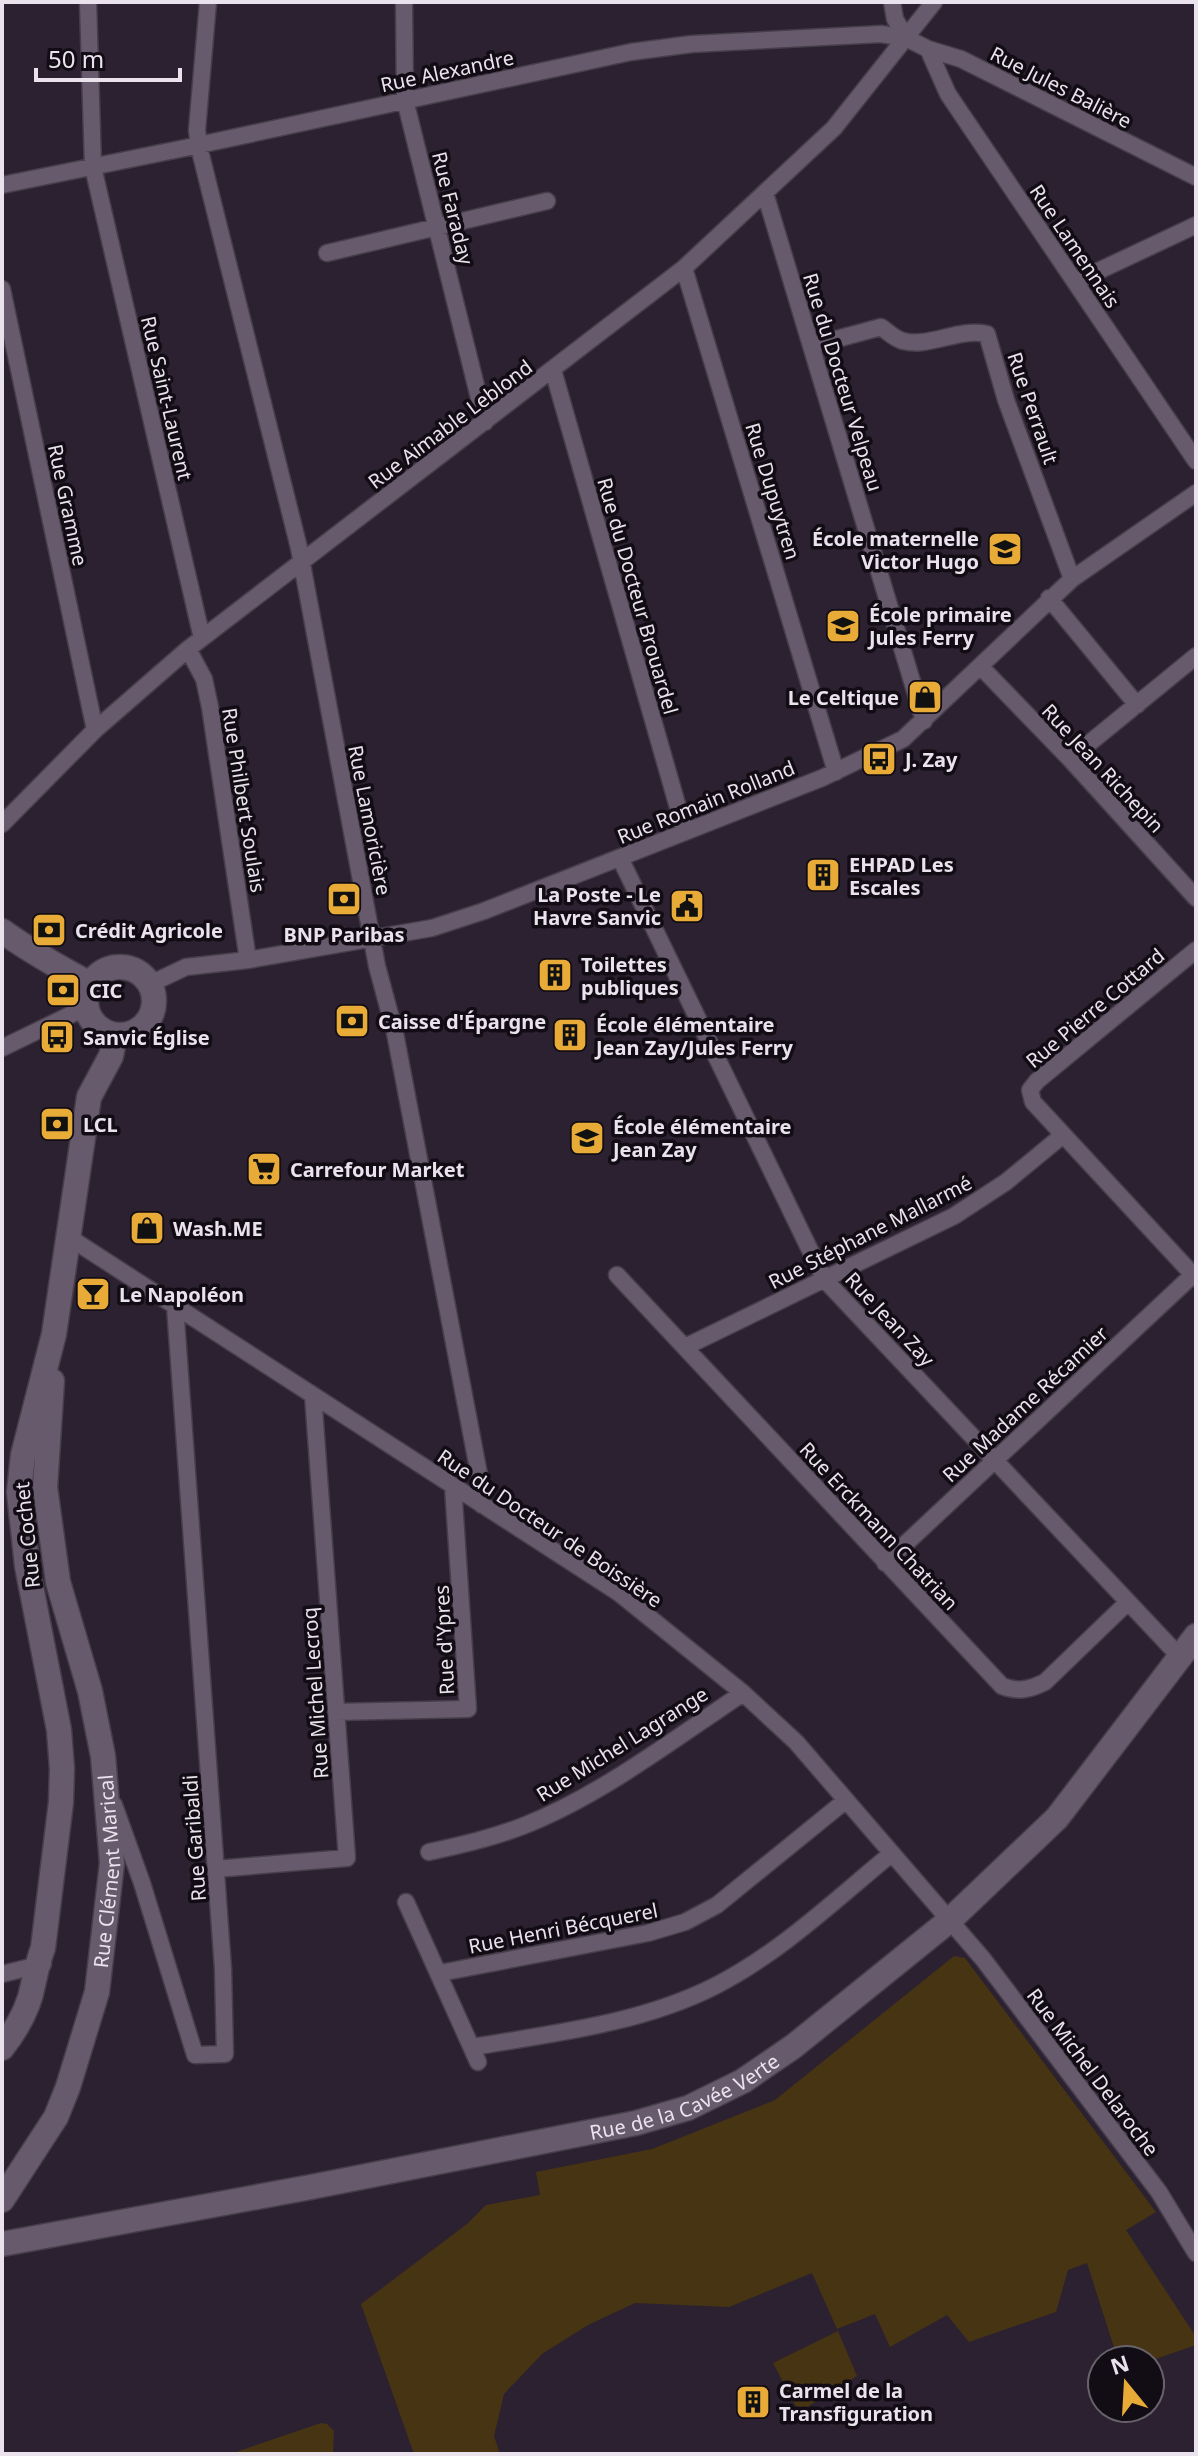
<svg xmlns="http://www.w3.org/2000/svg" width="1198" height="2456" font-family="'Noto Sans',sans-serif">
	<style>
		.green { fill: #473412 }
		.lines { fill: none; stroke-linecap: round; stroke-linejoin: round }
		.street-casing { stroke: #473e4b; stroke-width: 19 }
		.secondary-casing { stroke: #473e4b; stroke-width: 27 }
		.street { stroke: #675a6c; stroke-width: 16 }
		.secondary { stroke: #675a6c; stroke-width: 24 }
		.labels { text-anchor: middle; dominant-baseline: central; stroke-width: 7; stroke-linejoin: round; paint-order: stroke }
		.street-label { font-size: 20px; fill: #eae2ed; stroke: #120d14 }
		.poi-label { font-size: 20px; font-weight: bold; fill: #eae2ed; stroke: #120d14; text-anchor: start }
	</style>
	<rect width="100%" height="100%" fill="#2c2130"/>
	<path class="green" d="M954,1956l11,2 191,254 -30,18 70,107v8l-46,16 -32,-1 -31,-97 -19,7 -12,42 -87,30 -22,-27 -57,32 -15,-33 -38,15 -25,-56 -83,34 -94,-4 -47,22 -46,29 -38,40 -10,42 6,18h-86l-53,-150 106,-80 19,-19 54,-10 -4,-23 116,-23 123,-49z
		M838,2331l19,45 -58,36 -26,-49z
		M321,2423l6,1 7,7 -1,23h-103z"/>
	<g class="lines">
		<g class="street-casing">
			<path id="street" d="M88,2l5,165 109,471
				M208,2l-11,128 2,17 100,401 78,418 18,67 84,441 3,31
				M404,2l1,98 80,322
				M892,2l3,17 11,19
				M928,49l20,45 248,367
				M2,185l183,-37 446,-96 61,-8 189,-10 25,4 22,11 33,10 235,118
				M765,193l159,528
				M327,253l220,-52
				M684,268l152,504
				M1075,282l121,-57
				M2,289l93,441
				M811,346l70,-19c7,5 14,12 22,14 26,7 54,-13 84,-7l19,66 66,179
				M553,370l132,462
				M1049,598l88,107
				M188,649l16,30 6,28 38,253
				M980,666l90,93 126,139
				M1070,759l126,-103
				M2,824l93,-94 93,-81 496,-381 150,-140 100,-126
				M620,858l204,421 357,379
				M1196,950l-159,131 -7,9 3,12 163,176
				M150,984l36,-17 62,-7 184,-32 52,-17 338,-133 81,-39 169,-160 124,-86
				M2,1048l70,-34 15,-5
				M70,1238l549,355 124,100 53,49 187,217 176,233 37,61
				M617,1275l385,411c16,6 27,4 43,-4l83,-80
				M685,1347l269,-131 52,-34 57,-47
				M885,1563l311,-291
				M336,1712l132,-3 -15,-223
				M114,1805l28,78 53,172 30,-1 -2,-85 -48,-663
				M429,1852c32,-7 63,-14 94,-26 77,-30 151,-87 220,-133
				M216,1869l131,-11 -34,-463
				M406,1902l72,160
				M440,1973l208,-40 37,-11 32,-17 128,-104
				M2,1974l41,-10
				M473,2047c81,-14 167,-23 242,-61 65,-33 120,-86 176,-132"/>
		</g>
		<g class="secondary-casing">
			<g id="secondary">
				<path d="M2,931c28,20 58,37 88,53"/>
				<circle cx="120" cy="1001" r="34"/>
				<path d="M2,2048c14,-18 27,-40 31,-63 3,-14 5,-24 10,-37l18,-146 1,-33 -3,-39 -32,-164 -8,-74 4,-37 31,-121 35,-237 22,-41 4,-20"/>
				<path id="s1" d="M2,2200l54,-83 12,-30 29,-95 15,-129 -9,-107 -13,-65 -32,-109 -13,-95 7,-106"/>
				<path id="s2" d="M2,2244l309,-57 325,-64 52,-15 55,-27 51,-35 156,-126 107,-102 139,-182"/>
			</g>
		</g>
		<use href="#street" class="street"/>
		<use href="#secondary" class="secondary"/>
	</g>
	<defs>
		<g id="school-square" transform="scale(1.8)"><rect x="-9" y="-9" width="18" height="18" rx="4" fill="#e8ab37" stroke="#120d14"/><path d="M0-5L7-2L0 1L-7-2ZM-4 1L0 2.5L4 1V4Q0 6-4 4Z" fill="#111"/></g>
		<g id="shop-square" transform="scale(1.8)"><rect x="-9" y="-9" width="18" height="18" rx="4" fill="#e8ab37" stroke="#120d14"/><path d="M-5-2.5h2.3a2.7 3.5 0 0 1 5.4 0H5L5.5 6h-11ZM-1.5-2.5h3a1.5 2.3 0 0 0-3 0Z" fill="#111"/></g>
		<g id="bus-square" transform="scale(1.8)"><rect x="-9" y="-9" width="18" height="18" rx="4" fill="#e8ab37" stroke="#120d14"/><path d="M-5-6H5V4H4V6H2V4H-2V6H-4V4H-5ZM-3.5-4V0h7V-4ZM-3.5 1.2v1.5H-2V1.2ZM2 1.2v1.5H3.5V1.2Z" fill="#111"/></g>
		<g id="building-square" transform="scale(1.8)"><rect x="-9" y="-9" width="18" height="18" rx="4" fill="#e8ab37" stroke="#120d14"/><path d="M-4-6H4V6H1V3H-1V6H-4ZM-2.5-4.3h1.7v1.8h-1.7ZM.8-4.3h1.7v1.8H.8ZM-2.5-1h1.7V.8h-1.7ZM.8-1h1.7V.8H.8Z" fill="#111"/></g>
		<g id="bank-square" transform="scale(1.8)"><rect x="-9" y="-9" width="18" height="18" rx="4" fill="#e8ab37" stroke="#120d14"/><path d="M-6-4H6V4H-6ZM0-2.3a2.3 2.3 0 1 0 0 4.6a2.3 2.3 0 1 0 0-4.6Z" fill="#111"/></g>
		<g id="civic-square" transform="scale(1.8)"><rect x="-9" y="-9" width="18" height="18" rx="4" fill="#e8ab37" stroke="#120d14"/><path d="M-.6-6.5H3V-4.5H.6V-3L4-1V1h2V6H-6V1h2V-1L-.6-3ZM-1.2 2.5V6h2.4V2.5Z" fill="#111"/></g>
		<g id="supermarket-square" transform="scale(1.8)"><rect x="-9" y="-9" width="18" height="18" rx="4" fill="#e8ab37" stroke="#120d14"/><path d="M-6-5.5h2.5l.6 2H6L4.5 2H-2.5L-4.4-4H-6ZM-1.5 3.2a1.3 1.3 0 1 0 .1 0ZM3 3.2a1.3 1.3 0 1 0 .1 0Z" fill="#111"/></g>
		<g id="bar-square" transform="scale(1.8)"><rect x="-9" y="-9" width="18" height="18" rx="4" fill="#e8ab37" stroke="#120d14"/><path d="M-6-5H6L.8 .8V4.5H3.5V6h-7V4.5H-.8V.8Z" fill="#111"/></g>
	</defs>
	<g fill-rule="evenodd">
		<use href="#school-square" x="1005" y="549"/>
		<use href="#school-square" x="843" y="626"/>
		<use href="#shop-square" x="925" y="697"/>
		<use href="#bus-square" x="879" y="759"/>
		<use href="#building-square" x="823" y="875"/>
		<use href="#bank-square" x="344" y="899"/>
		<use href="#civic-square" x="687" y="906"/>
		<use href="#bank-square" x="49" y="930"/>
		<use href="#building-square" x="555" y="975"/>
		<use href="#bank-square" x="63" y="990"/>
		<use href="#bank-square" x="352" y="1021"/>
		<use href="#building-square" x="570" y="1035"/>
		<use href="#bus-square" x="57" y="1037"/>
		<use href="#bank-square" x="57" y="1124"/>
		<use href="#school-square" x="587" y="1138"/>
		<use href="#supermarket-square" x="264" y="1169"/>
		<use href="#shop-square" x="147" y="1228"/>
		<use href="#bar-square" x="93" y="1294"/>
		<use href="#building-square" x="753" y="2402"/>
	</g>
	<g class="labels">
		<g class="street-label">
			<text transform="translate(447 71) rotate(-12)">Rue Alexandre</text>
			<text transform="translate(1061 87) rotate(27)">Rue Jules Balière</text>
			<text transform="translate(453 208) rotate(76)">Rue Faraday</text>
			<text transform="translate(1075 246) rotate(56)">Rue Lamennais</text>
			<text transform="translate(843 382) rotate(73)">Rue du Docteur Velpeau</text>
			<text transform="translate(167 398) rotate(77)">Rue Saint-Laurent</text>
			<text transform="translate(1033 408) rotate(71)">Rue Perrault</text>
			<text transform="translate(450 424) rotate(-37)">Rue Aimable Leblond</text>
			<text transform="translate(773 491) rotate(73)">Rue Dupuytren</text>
			<text transform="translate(68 505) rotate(78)">Rue Gramme</text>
			<text transform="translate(638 596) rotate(74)">Rue du Docteur Brouardel</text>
			<text transform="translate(1103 768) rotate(47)">Rue Jean Richepin</text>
			<text transform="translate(244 800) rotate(81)">Rue Philbert Soulais</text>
			<text transform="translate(706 802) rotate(-22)">Rue Romain Rolland</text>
			<text transform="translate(370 820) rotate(79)">Rue Lamoricière</text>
			<text transform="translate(1095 1008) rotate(-40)">Rue Pierre Cottard</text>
			<text transform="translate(870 1232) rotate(-27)">Rue Stéphane Mallarmé</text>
			<text transform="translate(890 1319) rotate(47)">Rue Jean Zay</text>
			<text transform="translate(1025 1404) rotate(-43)">Rue Madame Récamier</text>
			<text transform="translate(879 1526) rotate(47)">Rue Erckmann Chatrian</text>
			<text transform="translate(550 1528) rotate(34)">Rue du Docteur de Boissière</text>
			<text transform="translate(27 1535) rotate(-96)">Rue Cochet</text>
			<text transform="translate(444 1640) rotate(-93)">Rue d'Ypres</text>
			<text transform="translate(315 1693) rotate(-94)">Rue Michel Lecroq</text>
			<text transform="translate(622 1744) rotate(-32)">Rue Michel Lagrange</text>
			<text transform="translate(194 1838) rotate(-94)">Rue Garibaldi</text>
			<text stroke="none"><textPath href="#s1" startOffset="352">Rue Clément Marical</textPath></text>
			<text transform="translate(563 1928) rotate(-11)">Rue Henri Bécquerel</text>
			<text transform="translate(1093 2072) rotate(53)">Rue Michel Delaroche</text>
			<text stroke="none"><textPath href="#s2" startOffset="700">Rue de la Cavée Verte</textPath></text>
		</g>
		<g class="poi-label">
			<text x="979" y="538" text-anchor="end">École maternelle<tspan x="979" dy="23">Victor Hugo</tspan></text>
			<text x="869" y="614">École primaire<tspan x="869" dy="23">Jules Ferry</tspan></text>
			<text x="899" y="697" text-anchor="end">Le Celtique</text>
			<text x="905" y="759">J. Zay</text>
			<text x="849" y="864">EHPAD Les<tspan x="849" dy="23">Escales</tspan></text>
			<text x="661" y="894" text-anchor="end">La Poste - Le<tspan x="661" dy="23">Havre Sanvic</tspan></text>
			<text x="75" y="930">Crédit Agricole</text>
			<text x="344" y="934" text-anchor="middle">BNP Paribas</text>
			<text x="581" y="964">Toilettes<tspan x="581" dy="23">publiques</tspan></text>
			<text x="89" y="990">CIC</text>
			<text x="378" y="1021">Caisse d'Épargne</text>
			<text x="596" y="1024">École élémentaire<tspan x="596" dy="23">Jean Zay/Jules Ferry</tspan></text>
			<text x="83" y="1037">Sanvic Église</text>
			<text x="83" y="1124">LCL</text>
			<text x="613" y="1126">École élémentaire<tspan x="613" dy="23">Jean Zay</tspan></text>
			<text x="290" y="1169">Carrefour Market</text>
			<text x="173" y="1228">Wash.ME</text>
			<text x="119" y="1294">Le Napoléon</text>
			<text x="779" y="2390">Carmel de la<tspan x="779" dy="23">Transfiguration</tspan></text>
		</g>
	</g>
	<rect width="1198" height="2456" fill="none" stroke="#eae2ed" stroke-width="8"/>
	<g transform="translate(1126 2384) rotate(342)"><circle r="38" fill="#120d14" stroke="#68626b" stroke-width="2"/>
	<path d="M0-6L14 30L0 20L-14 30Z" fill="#e8ab37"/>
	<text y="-12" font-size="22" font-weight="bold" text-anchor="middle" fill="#eae2ed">N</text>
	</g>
	<path d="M36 68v12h144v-12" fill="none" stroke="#eae2ed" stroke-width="4"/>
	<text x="48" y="68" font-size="24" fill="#eae2ed" stroke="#120d14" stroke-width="6" paint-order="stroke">50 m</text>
</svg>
